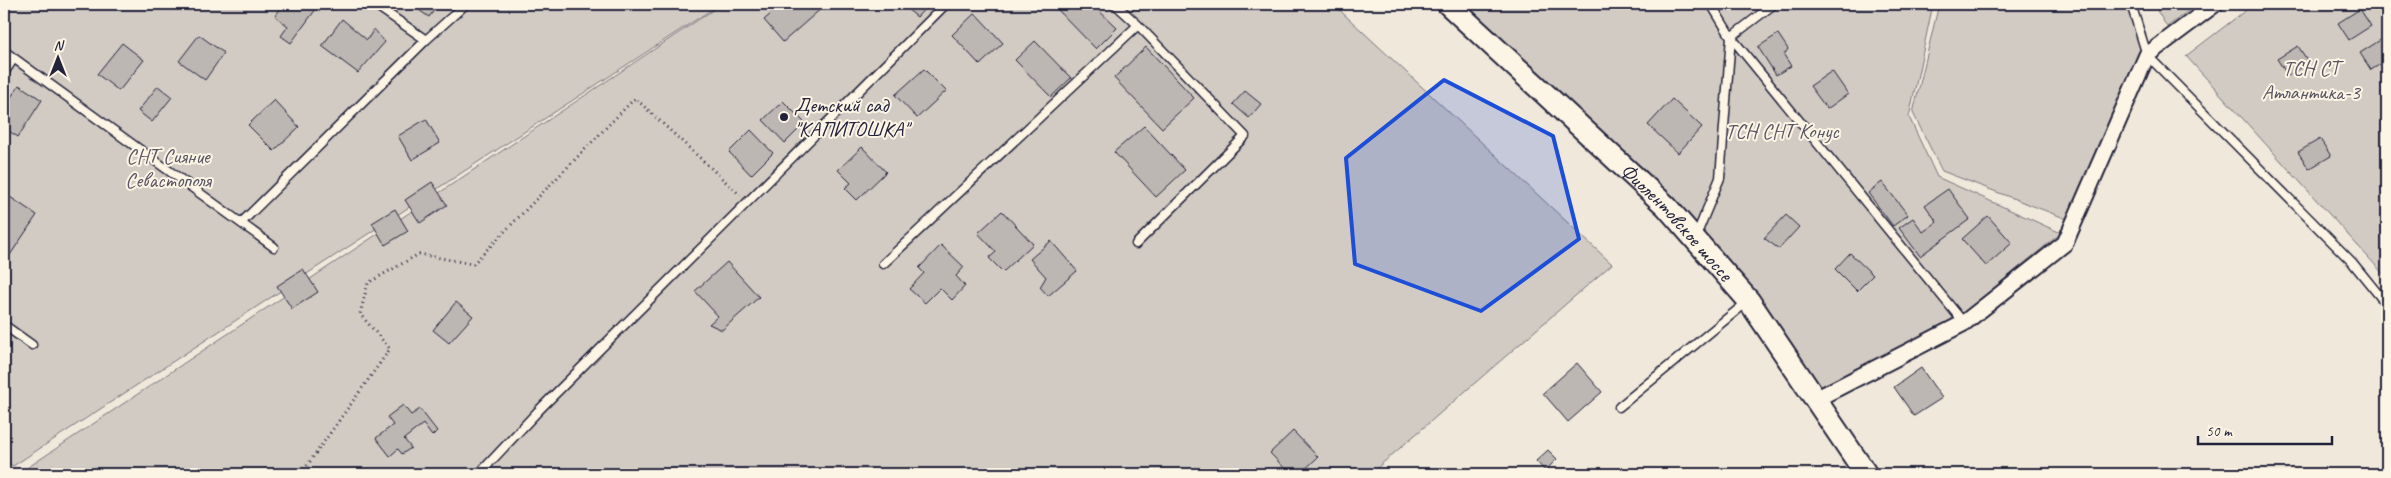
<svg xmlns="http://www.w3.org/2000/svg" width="2391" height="478" font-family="Caveat,sans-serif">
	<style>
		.green { fill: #d1cbc3; stroke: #7a767f }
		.building { fill: #bcb7b3; stroke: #22223b }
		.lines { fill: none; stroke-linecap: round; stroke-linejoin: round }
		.lane-casing { stroke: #22223b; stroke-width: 11 }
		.street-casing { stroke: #22223b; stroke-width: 19 }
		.secondary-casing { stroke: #22223b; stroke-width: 25 }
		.path { stroke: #22223b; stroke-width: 3; stroke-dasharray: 1 4; stroke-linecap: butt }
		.lane { stroke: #fcf5e5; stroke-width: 8 }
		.street { stroke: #fcf5e5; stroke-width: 15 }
		.secondary { stroke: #fcf5e5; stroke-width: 21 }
		.marked { fill: #1d4ed8; fill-opacity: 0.2; stroke: #1d4ed8; stroke-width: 4; stroke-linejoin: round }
		.poi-dot { fill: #22223b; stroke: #fcf5e5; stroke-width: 2 }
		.labels { text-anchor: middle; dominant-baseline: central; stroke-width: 4; stroke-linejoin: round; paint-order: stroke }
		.park-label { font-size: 21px; fill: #575564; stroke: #fcf5e5 }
		.poi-label { font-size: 21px; fill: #22223b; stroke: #fcf5e5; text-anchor: start }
		.street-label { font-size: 21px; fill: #22223b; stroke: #fcf5e5 }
	</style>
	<rect width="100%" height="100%" fill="#efe8db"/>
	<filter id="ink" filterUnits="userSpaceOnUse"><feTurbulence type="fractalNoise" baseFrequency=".02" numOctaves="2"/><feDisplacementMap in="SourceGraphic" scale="10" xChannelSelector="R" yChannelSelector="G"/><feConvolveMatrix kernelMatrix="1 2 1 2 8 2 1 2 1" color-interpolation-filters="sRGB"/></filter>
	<g filter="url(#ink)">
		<path class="green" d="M4,4h716l-707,462 -9,-6z
			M722,4h611l279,260 -242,210h-1352z
			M1462,4h471l-24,113 28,60 124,56 -109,89 -135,67 -60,-94z
			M1939,4h190l19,43 -81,172 -125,-48 -29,-58z
			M2153,4h44l-30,23z
			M2254,4h133v274l-201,-222z"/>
		<path class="building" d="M284,4h25l7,5 -25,34 -10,-7 7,-10 -13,-10z
			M410,4h29l-10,13z
			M782,4h39l3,2 -41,36 -19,-22z
			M901,4h28l-12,13z
			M1064,4h28l25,24 -21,21 -38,-39z
			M2360,9l11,17 -22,14 -11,-17z
			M975,13l28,30 -23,22 -28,-30z
			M342,19l25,21 7,-11 11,13 -27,31 -36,-27z
			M1778,34l10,15 -4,6 7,11 -15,9 -18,-28z
			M199,35l25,18 -19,27 -26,-19z
			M2382,39l5,9v12l-16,10 -11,-17z
			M1035,41l36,37 -20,19 -36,-37z
			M122,43l22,17 -25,31 -22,-17z
			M2298,46l11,17 -21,13 -11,-17z
			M1146,47l48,51 -32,30 -48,-50z
			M924,69l22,22 -29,27 -22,-23z
			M1832,71l16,23 -21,15 -17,-23z
			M19,85l23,15 -24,37 -14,-9v-20z
			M158,86l14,11 -20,25 -14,-11z
			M1245,91l16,13 -12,14 -16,-14z
			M1672,99l30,28 -24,26 -30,-28z
			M274,100l25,27 -25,24 -26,-26z
			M783,101l22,22 -20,20 -22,-23z
			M426,119l14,24 -28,17 -14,-24z
			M1144,126l41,44 -29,27 -42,-45z
			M751,130l22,23 -22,22 -22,-23z
			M2320,139l11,17 -22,13 -11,-17z
			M862,147l24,25 -29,28 -12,-12 6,-5 -13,-13z
			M432,182l15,23 -27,18 -15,-23z
			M1882,182l26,33 -15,11 -25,-33z
			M1948,189l22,30 -50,37 -21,-28 14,-10 10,14 14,-10 -12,-17z
			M4,193l33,22 -33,49z
			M395,209l13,22 -23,14 -13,-22z
			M1002,211l31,33 -30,28 -14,-14 7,-6 -18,-19z
			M1786,215l13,12 -20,22 -15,-11z
			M1988,216l24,27 -26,23 -24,-27z
			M1051,241l26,30 -29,25 -8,-9 6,-10 -16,-18z
			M941,245l23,22 -8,9 9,10 -13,14 -12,-12 -15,15 -16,-14 15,-16 -5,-5z
			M1850,253l23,22 -16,16 -22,-22z
			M727,262l32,35 -37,33 -13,-6 9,-8 -23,-25z
			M303,269l15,23 -26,17 -15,-23z
			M456,302l17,14 -24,27 -16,-13z
			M1577,363l25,29 -34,30 -25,-29z
			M1921,368l21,30 -28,18 -20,-29z
			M403,405l8,10 9,-6 17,22 -5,5 -9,-12 -19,15 7,9 -9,6 -4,-5 -8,7 -14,-18 17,-13 -6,-8z
			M1293,431l25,26 -18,17h-10l-20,-21z
			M1548,450l9,9 -12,12 -9,-10z"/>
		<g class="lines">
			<g class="lane-casing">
				<path id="lane" d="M374,4l52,36 40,-36
					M1774,4l-43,33 233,286
					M2131,4l16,51 205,207 35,43
					M4,51l270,196
					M4,73l10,-15
					M241,223l185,-183
					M1696,236l24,-58 11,-141 -20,-33
					M1136,244l109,-108 -107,-111
					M883,264l255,-239 -23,-21
					M4,325l28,20
					M1619,407l128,-105
					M479,474l61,-65 406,-405"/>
			</g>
			<g class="street-casing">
				<path id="street" d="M1816,399l148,-76 101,-80 82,-188 68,-51"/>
			</g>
			<g class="secondary-casing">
				<g id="secondary">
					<path id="s1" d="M1448,4l218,202 83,95 117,173"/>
				</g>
			</g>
			<path class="path" d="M301,474l89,-125 -30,-35 8,-31 51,-29 54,10 162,-166 105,97"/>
			<use href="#lane" class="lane"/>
			<use href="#street" class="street"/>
			<use href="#secondary" class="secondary"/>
		</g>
	</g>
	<path class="marked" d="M1444,80l109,56 26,103 -98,72 -126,-47 -9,-106z"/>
	<circle class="poi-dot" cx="784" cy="117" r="5"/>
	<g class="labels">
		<g class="park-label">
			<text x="2311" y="68">ТСН СТ<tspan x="2311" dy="24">Атлантика-3</tspan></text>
			<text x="1782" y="131">ТСН СНТ Конус</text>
			<text x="168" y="156">СНТ Сияние<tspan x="168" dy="24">Севастополя</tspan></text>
		</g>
		<g class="poi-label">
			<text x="794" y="105">Детский сад<tspan x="794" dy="24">"КАПИТОШКА"</tspan></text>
		</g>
		<g class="street-label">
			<text stroke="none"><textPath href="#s1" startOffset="316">Фиолентовское шоссе</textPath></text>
		</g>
	</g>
	<rect width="2391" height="478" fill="none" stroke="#fcf5e5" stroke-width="20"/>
	<rect x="10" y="10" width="2371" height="458" fill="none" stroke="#22223b" stroke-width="2" filter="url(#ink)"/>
	<g transform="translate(58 58)" stroke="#fcf5e5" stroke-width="4" paint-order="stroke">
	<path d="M0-4L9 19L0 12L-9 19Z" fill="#22223b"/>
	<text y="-8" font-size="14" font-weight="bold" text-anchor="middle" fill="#22223b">N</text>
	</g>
	<path d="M2198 436v8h134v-8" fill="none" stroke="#22223b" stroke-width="2.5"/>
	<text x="2206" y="436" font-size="15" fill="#22223b" stroke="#fcf5e5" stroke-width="4" paint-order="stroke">50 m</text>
</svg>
